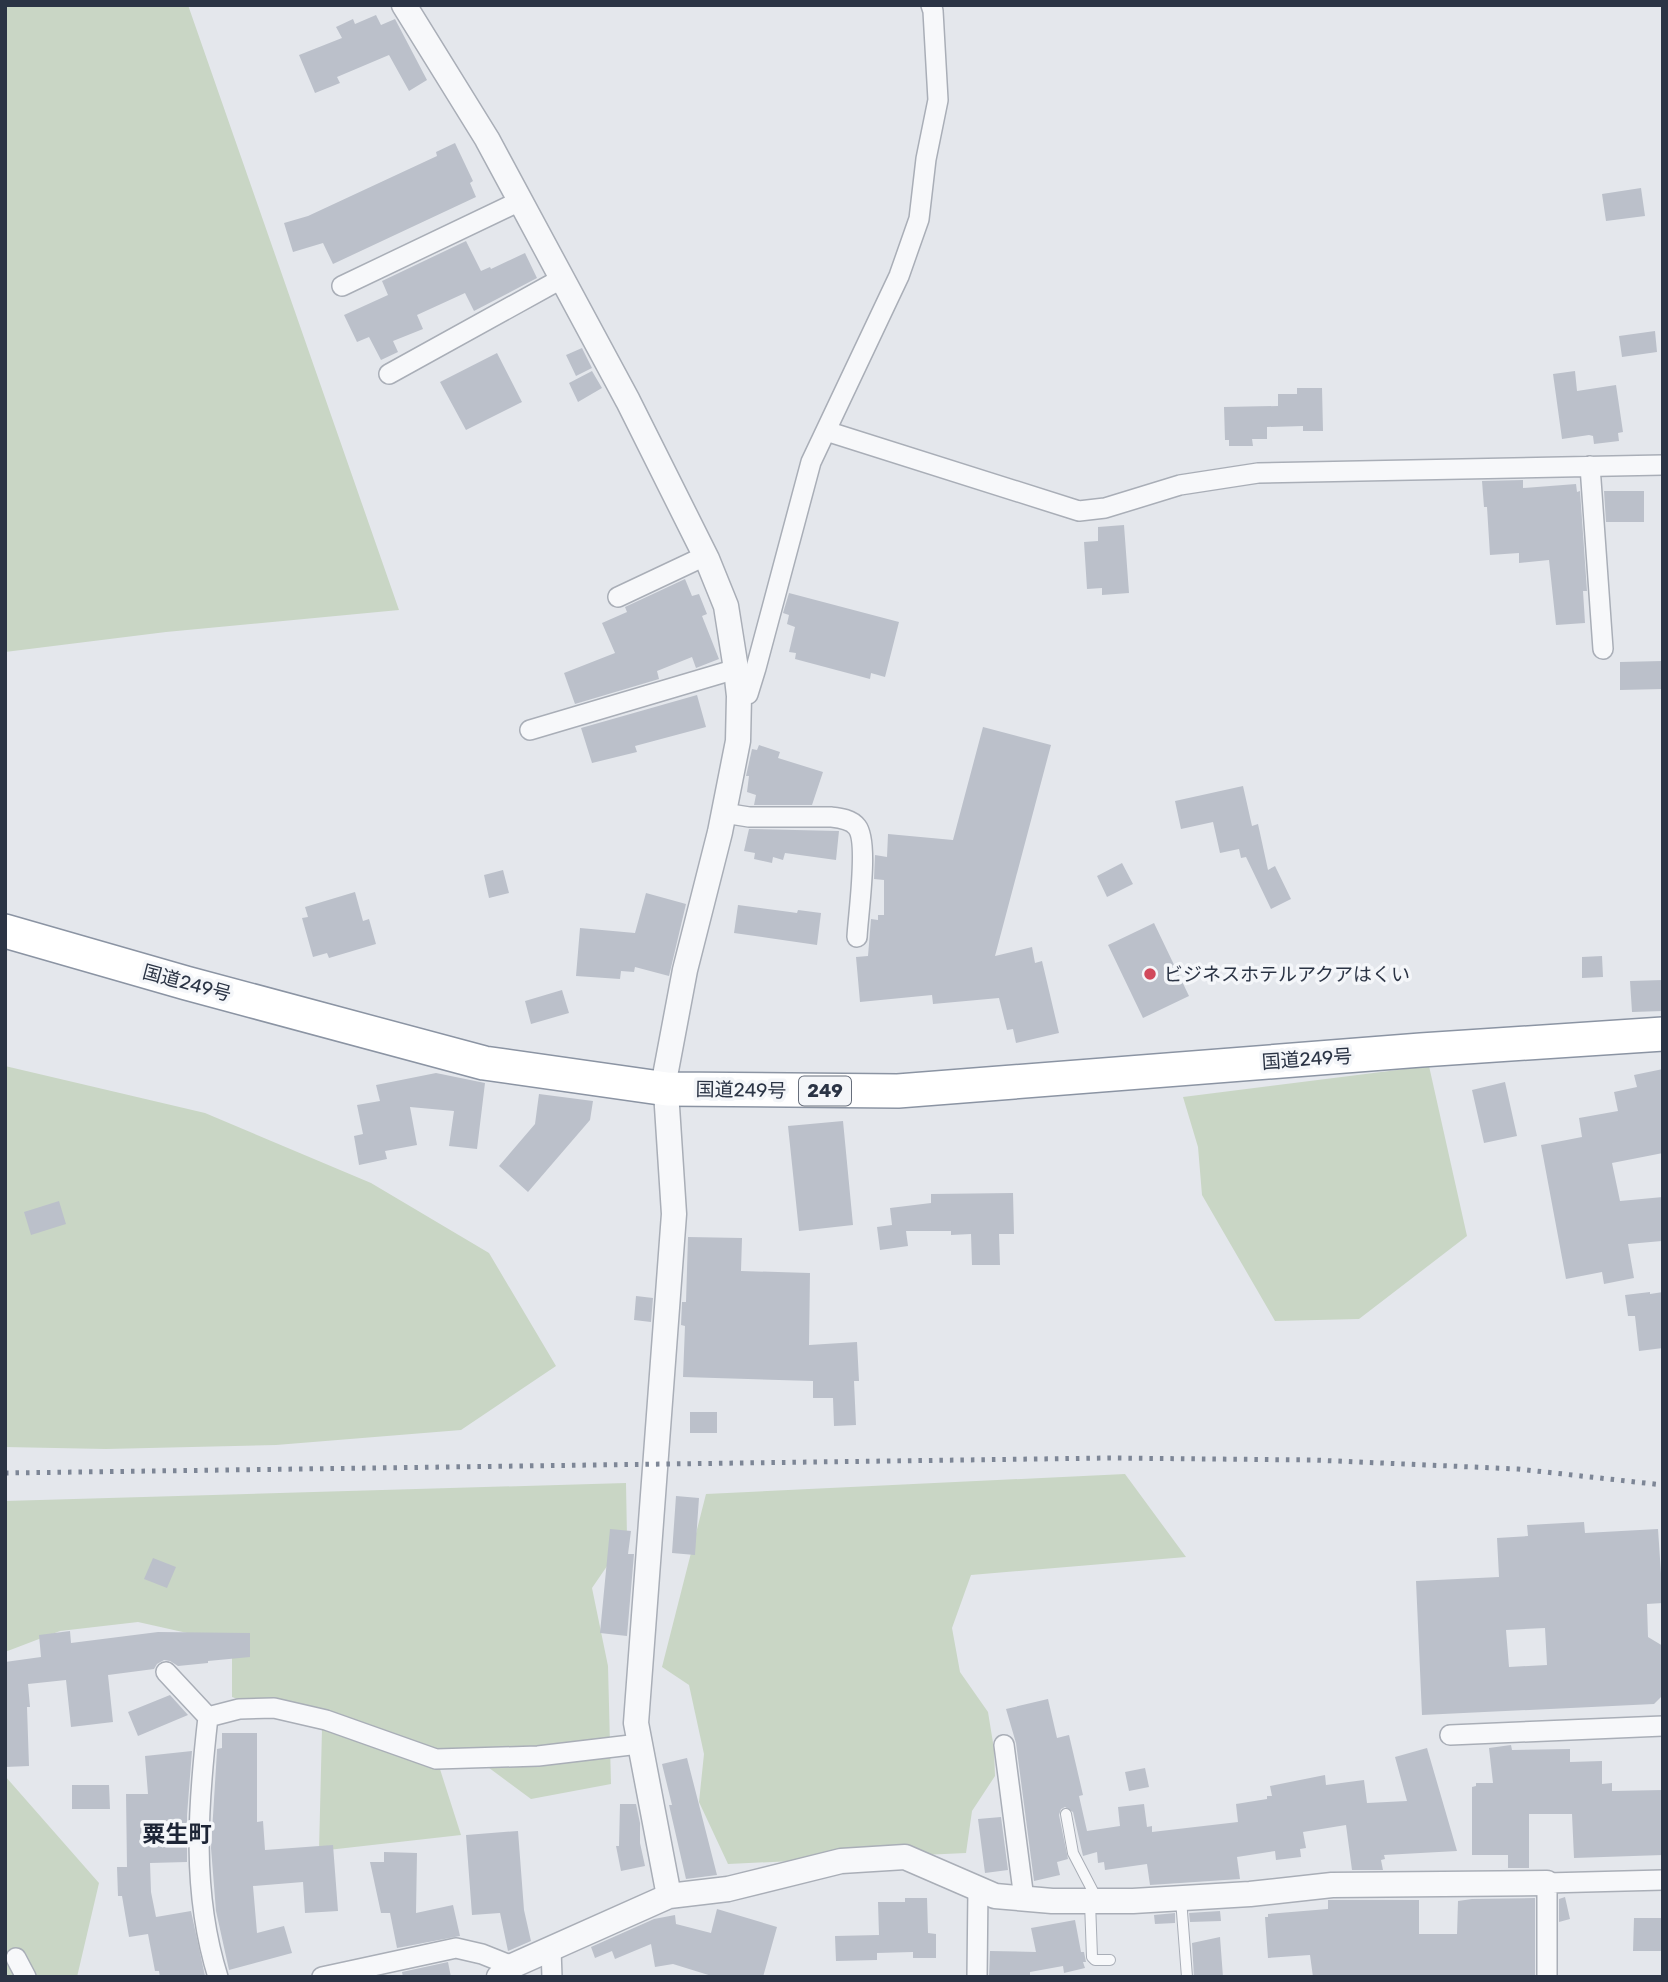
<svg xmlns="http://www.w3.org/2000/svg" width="1668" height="1982" font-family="Rubik,'Noto Sans JP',sans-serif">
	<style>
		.green { fill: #c9d6c5 }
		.building { fill: #bbc0ca; fill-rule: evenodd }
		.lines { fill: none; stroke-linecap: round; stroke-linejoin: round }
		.service-casing { stroke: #a9aeb7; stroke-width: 12 }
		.minor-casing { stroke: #a9aeb7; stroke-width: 22 }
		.tertiary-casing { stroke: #a9aeb7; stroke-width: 27 }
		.trunk-casing { stroke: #8b94a3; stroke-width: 36 }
		.service { stroke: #f7f8fa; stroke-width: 10 }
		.minor { stroke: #f7f8fa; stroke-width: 19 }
		.tertiary { stroke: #f7f8fa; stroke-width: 24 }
		.trunk { stroke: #fff; stroke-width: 33 }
		.rail { stroke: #7d8696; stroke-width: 5; stroke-dasharray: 3.5 7; stroke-linecap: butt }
		.poi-dot { fill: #d1495b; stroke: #f4f6f9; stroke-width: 2.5 }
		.labels { text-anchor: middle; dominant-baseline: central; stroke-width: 7; stroke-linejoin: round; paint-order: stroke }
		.shield { fill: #f4f6f9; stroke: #676e7b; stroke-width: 2 }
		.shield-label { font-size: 18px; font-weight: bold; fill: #2b3445 }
		.poi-label { font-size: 19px; fill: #2b3445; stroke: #f4f6f9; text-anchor: start }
		.street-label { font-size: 19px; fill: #2b3445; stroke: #f4f6f9 }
		.quarter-label { font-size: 23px; font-weight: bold; fill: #1d2536; stroke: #f4f6f9 }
	</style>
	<rect width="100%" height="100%" fill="#e4e7ec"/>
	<path class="green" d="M5,5h183l211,605 -233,22 -161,20z
		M5,1066l200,47 166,70 118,70 67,113 -95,64 -185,15 -170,4 -101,-2z
		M1429,1066l38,170 -108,83 -84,2 -73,-126 -4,-48 -15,-50z
		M1125,1474l61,83 -215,18 -19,53 8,44 28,40 6,37 1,27 -23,35 -6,42 -238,11 -29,-62 5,-48 -15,-69 -27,-18 44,-173z
		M626,1483l1,54 -35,51 16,78 3,118 -80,15 -54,-40 -38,7 22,69 -142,16 3,-122 -90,-32v-54l-94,-21 -78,9 -55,21v-151z
		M5,1776l94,107 -22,94h-72z"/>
	<path class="building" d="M376,15l5,10 14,-6 32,61 -18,11 -20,-36 -52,22 3,6 -25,10 -16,-38 43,-17 -6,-11 17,-8 2,5z
		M455,143l18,38 -3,2 6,14 -143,67 -10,-21 -30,9 -9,-29 24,-7 129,-60 -1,-4z
		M1641,188l4,28 -39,5 -4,-27z
		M466,241l15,30 9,-4 1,2 34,-16 12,25 -63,33 -9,-18 -48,22 6,14 -30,12 5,11 -17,8 -12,-23 -12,5 -13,-27 44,-20 -6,-14z
		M1655,331l2,21 -35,5 -3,-21z
		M582,348l10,20 -16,8 -10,-21z
		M497,353l25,49 -56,28 -26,-48z
		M592,371l10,17 -24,14 -9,-19z
		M1575,371l2,20 39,-6 7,47 -5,1 1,8 -25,3 -1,-8 -4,-1 -27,4 -9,-65z
		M1297,388h25l1,43h-20v-5l-36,1v12h-15l1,7h-24v-6h-4l-1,-33 54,-1v-12h19z
		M1523,480v8l53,-4 1,8 3,-1 7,100h-4l2,32 -29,2 -7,-65 -30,3v-10l-29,2 -3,-48h-3l-2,-26z
		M1604,491h40v31h-38z
		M1124,525l5,68 -27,2v-7l-15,1 -3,-47 14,-1v-14z
		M685,579l7,17 7,-2 8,20 -5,2 17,43 -23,9 -4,-11 -35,14 2,8 -84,25 -11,-31 51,-20 -13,-30 25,-11 -2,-5z
		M789,593l110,29 -14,55 -14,-4 -1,6 -75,-20 1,-6 -7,-1 6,-25 -8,-3 2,-9 -6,-2z
		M1662,661l1,28 -43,1v-28z
		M697,695l9,32 -71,19 2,6 -45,11 -11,-35z
		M983,727l68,18 -56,211 37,-9 3,16 7,-2 17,72 -43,10 -3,-14 -6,1 -8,-32 -66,6 -1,-9 -72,7 -4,-45 12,-1 3,-37 7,1v-5h6v-35l-10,-1 1,-24 12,2 1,-23 65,6z
		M759,745l21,7 -2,6 45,14 -11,33h-58l2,-10 -9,-3 2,-16h-3l6,-27 5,1z
		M1243,786l9,40 6,-2 10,46 7,-4 16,33 -20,10 -25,-52 -5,1 -2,-9 -19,4 -7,-31 -32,7 -6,-28z
		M749,829l90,2 -3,29 -51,-7 -2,7 -10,-3 -1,6 -18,-4 1,-6 -11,-2z
		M1122,863l11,21 -26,13 -10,-21z
		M503,870l6,23 -20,5 -5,-23z
		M355,892l8,29 6,-2 7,25 -47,14 -2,-5 -14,4 -11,-39 6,-1 -3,-10z
		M646,893l40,11 -17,72 -34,-9 -1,5 -13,-1 -1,8 -44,-3 4,-48 55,5z
		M738,905l52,7 7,1 1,-3 23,3 -4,32 -83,-12z
		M1154,923l35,73 -46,22 -35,-73z
		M1602,956l1,21 -21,1v-21z
		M1663,980v31l-31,1 -2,-31z
		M562,990l7,23 -38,11 -6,-23z
		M1663,1069v84l-51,10 8,38 43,-4v27h-2l1,17 -34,3 6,34 -30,6 -2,-12 -36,7 -25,-134 41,-8 -3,-19 39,-7 -4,-19 23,-5 -3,-12z
		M436,1073l49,10 -8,66 -28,-3 5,-35 -44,-4 7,38 -32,6 2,8 -28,6 -5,-29 9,-2 -6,-29 23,-4 -4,-16z
		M1505,1082l12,54 -33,7 -12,-53z
		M539,1094l54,7 -3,19 -62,72 -29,-26 36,-42z
		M843,1121l10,104 -54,6 -11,-105z
		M1013,1193l1,41h-15l1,31h-28l-1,-31 -20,1v-4h-45l2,15 -28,4 -3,-23 15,-2 -2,-17 41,-5v-9z
		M59,1201l7,23 -35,11 -7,-23z
		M688,1237l54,1 -1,33 69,2 -1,72 48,-3 2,39h-5l2,44 -22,1 -1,-28h-20v-17l-130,-4 2,-51 -4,-1 1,-23h4z
		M1650,1292v2l13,-2v56l-24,3 -4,-35h-7l-3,-21z
		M636,1296l17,2 -2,24 -17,-2z
		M690,1412h27v21h-27z
		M676,1496l23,2 -4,57 -23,-2z
		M1584,1522l1,11 73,-4 5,74 -16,1 1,33 15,9v49l-9,9 -232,11 -6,-134 83,-4 -2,-39 31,-2 -1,-11zM1545,1628l2,37 -38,2 -3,-37z
		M610,1529l21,2 -3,23h6l-7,82 -27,-3z
		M153,1558l23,9 -9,21 -23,-9z
		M70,1631l1,12 87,-11 92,1v24l-42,4v2l-30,3 -8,-5 -6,-1 -7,4 -3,5 -46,6 5,47 -42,5 -5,-47 -38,4 2,23h-3l2,59 -24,1v-105l36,-5 -2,-22z
		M170,1695l18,20 -50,21 -10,-24z
		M1048,1699l9,39 12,-3 14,60 -4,1 8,35 33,-5 -2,-19 26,-3 3,23 5,-1v6l86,-10 -2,-18 31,-5v-3h5l-2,-10 55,-11 1,10 38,-5 3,23 40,-2 -12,-44 32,-9 30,103 -73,4 1,4 -4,1 2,10h-31l-6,-45 -43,7 3,16 -6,1 1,8 -25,3 -1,-9 -38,6 3,22 -90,6 -3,-21 -42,6 -1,-8 -6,1 -1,-11 -14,4 -10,-44 -8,-5 -4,2 -2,6 9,44 -11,3 3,13 -26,6 -18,-138 -10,-34z
		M222,1733h35v89l6,-1 2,29 68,-5 5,66 -33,2 -2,-31 -50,4 4,47 27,-7 8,27 -63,17 -13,-59 -5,-63 6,-97v-2l5,-1z
		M1511,1745l1,5 58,-1v13l32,-1v23l10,-1v8l51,-1v65l-89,3 -2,-44h-43v54h-21v-13h-36v-68l4,-1v-3h17l-4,-35z
		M192,1751l-5,64v47l-37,1 1,29 5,25 35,-6 14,65 -45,1 -1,-6h-4l-7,-37 -19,3 -7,-41h-4l-1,-29h10l-1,-73h22l-3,-38z
		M687,1758l30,117 -31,4 -17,-74h3l-10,-41z
		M1145,1768l4,19 -20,4 -4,-19z
		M72,1785h37l1,24h-38z
		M620,1804h16l4,19v20l5,23 -24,5 -5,-25h3z
		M1001,1817l7,53 -23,3 -7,-54z
		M518,1831l6,79 7,31 -23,10 -8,-38 -28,2 -6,-80z
		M384,1852l33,1 -1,60 37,-8 7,31 -63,12 -7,-35h-9l-11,-51h14z
		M1565,1897l5,22 -11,3v-23z
		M905,1898h22l1,35 8,1v24h-23v-6l-36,1v7l-41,1 -1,-25 44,-1 -1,-33h27z
		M1535,1898v79h-222l-3,-22 -42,3 -3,-41h3v-3l60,-5v-9h91v34h38l1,-33 14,-2z
		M717,1909l60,18 -14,50h-48l-42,-13 -18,3 -4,-23 -36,15 -3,-8 -17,7 -4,-11 63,-28 21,-4 1,9 35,9z
		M1220,1911l1,10 -31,1 -1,-9z
		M1175,1913v10l-20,1 -1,-9z
		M1634,1918h29v33h-30z
		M1075,1920l6,32h3l2,10h-3l2,6 -21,5 -1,-7 -33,6v5h-41l1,-26 46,1 -5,-24z
		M1220,1937l3,40h-29l-2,-34z
		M448,1962l3,15h-48l-1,-5z"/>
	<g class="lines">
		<g class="service-casing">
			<path id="service" d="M1066,1814l7,39 25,48
				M1181,1899l6,78
				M1090,1902l2,55 3,3h15"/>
		</g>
		<g class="minor-casing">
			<path id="minor" d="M342,286l178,-85
				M389,374l172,-95
				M826,431l253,80 26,-3 75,-23 78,-12 405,-8
				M1590,466l13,183
				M618,597l87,-41
				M739,696l9,-2 8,-26 55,-206 88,-186 20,-57 7,-60 12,-59 -5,-89 -2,-6
				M530,730l206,-61
				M724,813l25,4h82c9,1 20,2 26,10 12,15 1,88 0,110
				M166,1672l42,45c-10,88 -17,174 10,260
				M208,1717l31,-8 35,-1 52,12 110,39 102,-3 101,-12
				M1450,1735l213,-9
				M1004,1745l20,154
				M551,1949l1,28
				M16,1958l10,19
				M322,1977l134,-29 26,6 30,12
				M977,1977l1,-89
				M1547,1977v-94l116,-3"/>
		</g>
		<g class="tertiary-casing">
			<path id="tertiary" d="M404,5l83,134 141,262 79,158 19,47 10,63 3,27 -1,45 -18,91 -35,138 -20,106 9,138 -38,509 33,173
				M499,1977l13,-11 157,-70 59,-7 113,-28 64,-4 90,39 57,5h81l117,-7 82,-9 215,-2"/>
		</g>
		<g class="trunk-casing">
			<path id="trunk" d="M5,931l181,52 298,80 183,26 231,2 523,-41 242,-16"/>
		</g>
		<use href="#service" class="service"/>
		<use href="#minor" class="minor"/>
		<use href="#tertiary" class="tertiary"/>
		<use href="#trunk" class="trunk"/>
		<path class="rail" d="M5,1473l1104,-15 204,2 205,9 145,16"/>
	</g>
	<circle class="poi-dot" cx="1150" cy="974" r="7"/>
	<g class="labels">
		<rect class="shield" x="799" y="1076.5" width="52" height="29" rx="5"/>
		<g class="shield-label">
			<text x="825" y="1091">249</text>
		</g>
		<g class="poi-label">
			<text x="1164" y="974">ビジネスホテルアクアはくい</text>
		</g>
		<g class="street-label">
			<text transform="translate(187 983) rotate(15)">国道249号</text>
			<text transform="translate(1307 1059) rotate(-4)">国道249号</text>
			<text transform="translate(741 1090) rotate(1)">国道249号</text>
		</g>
		<g class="quarter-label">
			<text x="177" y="1834">粟生町</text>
		</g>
	</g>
	<rect width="1668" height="1982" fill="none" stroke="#2b3445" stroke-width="14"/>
</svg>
